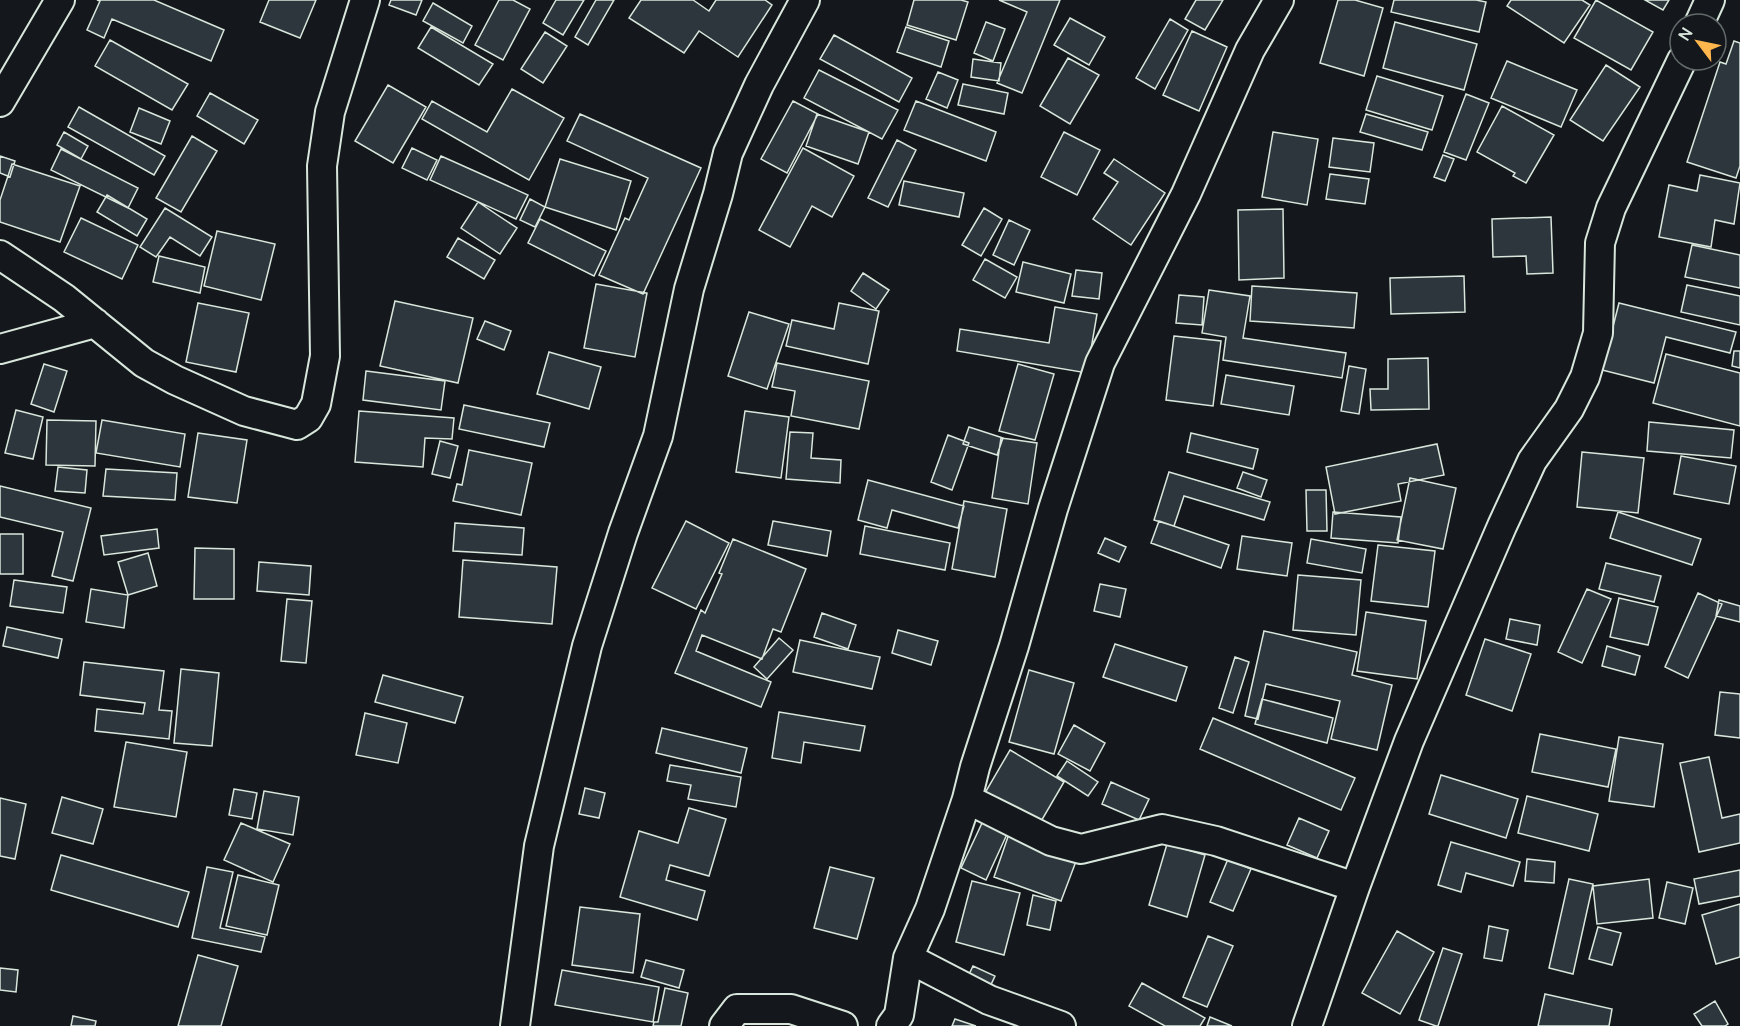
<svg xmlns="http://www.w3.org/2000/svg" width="1740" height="1026" font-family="Manrope,sans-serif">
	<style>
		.building { fill: #2c363c; stroke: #d8e6dc; stroke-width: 1.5 }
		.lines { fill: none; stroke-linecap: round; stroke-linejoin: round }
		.street-casing { stroke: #d8e6dc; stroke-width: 32 }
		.street { stroke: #14181c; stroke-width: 28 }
	</style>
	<rect width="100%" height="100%" fill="#14181c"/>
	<path class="building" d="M97,0h57l70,30 -13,31 -99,-42 -8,19 -17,-8 13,-29z
		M269,0h47l-16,38 -40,-16z
		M391,0h31l-6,15 -27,-10z
		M499,0h14l17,9 -27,51 -28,-15z
		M556,0h28l-21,35 -20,-12z
		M596,0h18l-26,45 -13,-8z
		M641,0h52l16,11 7,-11h49l7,5 -34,52 -39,-26 -15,22 -55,-35z
		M914,0h47l7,2 -12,38 -49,-15z
		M999,0h61l-38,93 -25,-10 30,-71z
		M1196,0h27l-18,30 -20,-11z
		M1338,0h17l28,8 -19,68 -44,-13z
		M1394,0h82l10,2 -7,30 -88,-20z
		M1511,0h71l8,5 -26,38 -57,-37z
		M1596,0l57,32 -22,38 -57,-32z
		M1645,0h24l-6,10z
		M433,3l39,23 -9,17 -40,-22z
		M1070,18l35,19 -16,28 -35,-20z
		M1170,19l18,11 -33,59 -19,-11z
		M986,22l19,7 -12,32 -19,-8z
		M1395,22l82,22 -13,46 -81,-22z
		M431,27l62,37 -14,21 -61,-37z
		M906,27l43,14 -8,26 -44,-15z
		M1192,31l35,16 -28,64 -36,-16z
		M545,32l22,14 -24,37 -22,-14z
		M834,35l78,43 -13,24 -79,-43z
		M110,40l78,44 -16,26 -77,-44z
		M1734,41l6,2v123l-4,12 -49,-16 33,-100 6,2z
		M1068,58l31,17 -29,49 -30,-18z
		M973,59l28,4 -2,18 -28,-4z
		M1507,61l70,29 -16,37 -70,-29z
		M1606,65l34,22 -37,54 -33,-21z
		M819,70l79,40 -16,29 -78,-41z
		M938,72l20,8 -11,28 -21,-9z
		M1377,76l66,20 -11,34 -66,-20z
		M963,84l45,9 -4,21 -46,-9z
		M388,85l38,22 -33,56 -38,-22z
		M512,89l52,29 -35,62 -107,-61 10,-18 55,31z
		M210,93l48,27 -14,24 -47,-28z
		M1466,94l23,9 -23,57 -22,-8z
		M793,101l25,13 -31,59 -26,-14z
		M916,101l80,31 -10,29 -82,-31z
		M1502,106l52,29 -28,48 -13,-7 2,-3 -38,-21z
		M79,107l86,49 -11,19 -86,-48z
		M139,108l31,13 -9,23 -31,-12z
		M580,114l121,54 -58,126 -44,-19 26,-57 4,2 19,-42 -81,-37z
		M817,114l52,18 -11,32 -52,-18z
		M1366,114l62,18 -6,18 -62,-18z
		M64,132l24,14 -7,13 -24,-14z
		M1064,132l36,18 -23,45 -36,-18z
		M1273,132l45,7 -11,66 -45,-8z
		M192,136l25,15 -36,61 -25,-14z
		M1333,138l41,5 -4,29 -41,-5z
		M897,140l19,10 -28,57 -20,-9z
		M412,148l25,12 -10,20 -25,-12z
		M803,148l51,28 -22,41 -20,-11 -22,41 -31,-17z
		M61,149l77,39 -10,20 -77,-38z
		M1443,155l11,4 -9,22 -11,-4z
		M0,156l15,5 -5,16 -10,-4z
		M441,156l87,39 -12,24 -86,-39z
		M560,159l71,22 -15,49 -71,-23z
		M1114,159l51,34 -34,52 -38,-26 25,-37 -14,-9z
		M12,164l68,22 -20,56 -60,-20v-22z
		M1330,174l39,5 -4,25 -39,-5z
		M1700,175l40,8 -6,41 -19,-4 -4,27 -52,-10 10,-52 28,6z
		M904,181l60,12 -5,24 -60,-12z
		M107,195l40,24 -10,17 -40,-24z
		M530,199l15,8 -10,20 -15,-7z
		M478,202l39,26 -17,26 -39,-26z
		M165,208l47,29 -12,19 -30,-19 -14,20 -16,-10z
		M984,208l18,11 -21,37 -19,-11z
		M1283,209l1,69 -45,2 -1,-70z
		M1551,217l2,56 -26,1 -1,-18 -33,1 -1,-38z
		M81,218l57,27 -16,34 -58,-27z
		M540,219l66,32 -12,25 -66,-33z
		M1009,220l21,10 -16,35 -21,-10z
		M217,231l58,13 -14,56 -57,-14z
		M458,238l37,22 -11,19 -37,-22z
		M1692,245l48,10v33l-55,-11z
		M159,256l46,11 -5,26 -47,-11z
		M985,259l32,18 -12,21 -32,-18z
		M1023,262l48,12 -7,29 -48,-11z
		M1076,270l26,3 -3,26 -27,-3z
		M863,273l26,17 -13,19 -25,-18z
		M1464,276l1,36 -74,2 -1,-36z
		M596,284l51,9 -12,64 -51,-9z
		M1687,285l53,11v29l-59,-13z
		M1252,286l105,7 -3,35 -104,-7z
		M1209,290l41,6 -7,42 103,15 -4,25 -119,-18 3,-23 -24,-4z
		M1179,295l25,2 -2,28 -26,-2z
		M395,301l78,17 -15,65 -78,-17z
		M198,303l51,10 -13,59 -50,-10z
		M839,303l40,8 -11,53 -82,-18 6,-26 42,9z
		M1619,303l117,29 -6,21 -64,-16 -12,46 -52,-13z
		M1055,307l42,7 -10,59 -130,-22 3,-22 89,14z
		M749,312l40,12 -22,65 -39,-13z
		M485,321l26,10 -7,19 -27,-11z
		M1174,336l47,5 -8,65 -47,-6z
		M1734,351h6v17l-8,-2z
		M549,352l52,15 -12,42 -52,-15z
		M1666,354l74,19v53l-87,-23z
		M1428,358l1,51 -58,1 -1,-21h18v-30z
		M777,363l92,18 -10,48 -68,-13 4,-25 -23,-4z
		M44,364l23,7 -13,41 -23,-8z
		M1018,364l36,10 -19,66 -36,-9z
		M1349,366l17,3 -7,45 -18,-3z
		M366,371l79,10 -4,29 -78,-10z
		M1226,375l68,11 -5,29 -68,-11z
		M464,405l86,18 -6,24 -85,-18z
		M16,410l27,7 -10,42 -28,-6z
		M359,411l95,7 -2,21 -27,-1 -2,29 -68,-5z
		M745,411l44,6 -8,61 -45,-6z
		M47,420l49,1 -1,45 -49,-1z
		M102,420l83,14 -5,33 -84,-14z
		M1649,422l85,8 -3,28 -84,-7z
		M969,427l34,11 -6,17 -34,-11z
		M790,432l23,1 -2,25 30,2 -1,23 -54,-4z
		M198,433l49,7 -10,63 -49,-6z
		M1191,433l67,16 -5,20 -66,-17z
		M948,435l21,8 -17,47 -21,-8z
		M1001,438l36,5 -9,61 -36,-6z
		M440,441l18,5 -8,32 -18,-4z
		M1437,444l7,31 -46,9 3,17 -66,13 -9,-47z
		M469,450l63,13 -11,52 -68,-14 4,-17 5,1z
		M1582,452l62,6 -6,55 -61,-6z
		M1681,456l55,10 -7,38 -55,-10z
		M58,467l29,3 -2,23 -30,-2z
		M106,469l71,4 -2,27 -72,-4z
		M1169,472l101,30 -6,18 -80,-24 -10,30 -20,-6z
		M1243,472l24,8 -6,17 -24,-9z
		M1410,478l46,10 -13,61 -46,-9z
		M868,480l96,26 -6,22 -66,-18 -5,18 -29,-8z
		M0,486l91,22 -18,73 -21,-5 11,-44 -63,-15z
		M1306,490h20l1,41h-20z
		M964,501l43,8 -12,68 -43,-8z
		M1333,512l68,5 -3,26 -67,-5z
		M1618,512l83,27 -9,26 -82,-27z
		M686,521l43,22 -33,66 -44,-21z
		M773,521l58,10 -4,25 -59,-11z
		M1159,521l70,24 -8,23 -70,-25z
		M455,523l69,5 -2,27 -69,-4z
		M865,526l85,17 -5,27 -85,-16z
		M157,529l2,19 -55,7 -3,-19z
		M0,534h23v40h-23z
		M1242,536l50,7 -5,33 -50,-7z
		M1105,538l21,9 -7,15 -21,-9z
		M733,539l73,30 -25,63 -8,-3 -11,30 -60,-24 -6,16 75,31 -10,25 -86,-34 26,-63 4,3 17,-39 -3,-1z
		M1311,539l55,10 -4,24 -55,-10z
		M1378,545l57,6 -7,56 -57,-6z
		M195,548l39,1v50h-40z
		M148,553l9,33 -29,9 -10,-33z
		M463,560l94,7 -5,57 -93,-7z
		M259,562l52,4 -2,29 -52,-4z
		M1606,563l55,13 -7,26 -55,-13z
		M1298,575l63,5 -5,55 -63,-5z
		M14,580l53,7 -4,26 -53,-7z
		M1100,584l26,5 -6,28 -26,-6z
		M91,589l37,6 -4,33 -38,-6z
		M1587,589l24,10 -29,64 -24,-11z
		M1698,593l24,11 -34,74 -23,-11z
		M1619,598l39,9 -10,38 -38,-8z
		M287,599l25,2 -6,62 -25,-2z
		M1719,600l21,6v16l-24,-6z
		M1366,612l60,9 -9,58 -60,-8z
		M822,613l34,12 -8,24 -34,-12z
		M1510,619l30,6 -3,20 -31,-6z
		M7,627l55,12 -4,19 -55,-12z
		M898,630l40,11 -7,24 -39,-12z
		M1264,631l93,21 -5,23 40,10 -15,65 -46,-11 9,-38 -74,-17 -8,35 -13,-3z
		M779,638l14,12 -26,29 -13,-12z
		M1485,639l46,15 -19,57 -46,-16z
		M800,640l80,17 -8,32 -79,-17z
		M1115,644l72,23 -11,34 -73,-24z
		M1607,646l33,10 -5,19 -33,-9z
		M1235,657l14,5 -16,51 -14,-5z
		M84,662l80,9 -5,39 13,1 -3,28 -74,-8 2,-22 46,5 2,-11 -65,-8z
		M181,669l38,4 -7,73 -38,-3z
		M1029,670l45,13 -20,71 -45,-12z
		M383,675l80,22 -8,26 -80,-21z
		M1720,692l20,2v44l-25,-3z
		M1262,699l71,19 -6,25 -72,-19z
		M779,712l86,14 -5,25 -56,-9 -3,21 -29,-5z
		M365,713l42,10 -9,40 -42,-8z
		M1213,718l142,60 -14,32 -141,-61z
		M1074,725l31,18 -15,28 -32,-17z
		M662,728l85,20 -6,25 -85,-20z
		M1540,734l76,15 -8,38 -76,-15z
		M1619,737l44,7 -9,63 -45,-6z
		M126,742l61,10 -11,65 -62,-10z
		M1010,750l54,32 -28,48 -54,-32z
		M1709,757l13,61 18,-4v29l-41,9 -19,-89z
		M1067,761l31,21 -10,14 -31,-20z
		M670,765l71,12 -5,30 -48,-8 3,-14 -24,-4z
		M1441,775l77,24 -12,39 -77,-24z
		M1111,782l38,17 -10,21 -37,-16z
		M585,788l20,5 -6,25 -20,-4z
		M234,789l23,4 -5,26 -23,-4z
		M264,791l35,6 -6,38 -36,-6z
		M1527,796l71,18 -9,37 -71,-18z
		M62,797l41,12 -10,35 -41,-11z
		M0,798l26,6 -11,55 -15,-3z
		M689,808l37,11 -17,57 -39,-11 -4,15 39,11 -8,29 -77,-23 19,-66 39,12z
		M1299,818l30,13 -12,27 -30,-13z
		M983,821l25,11 -22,48 -25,-12z
		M241,823l49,21 -17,38 -49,-22z
		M1010,831l68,25 -17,45 -67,-24z
		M1451,842l69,20 -7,24 -47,-13 -5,19 -23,-7z
		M1167,844l38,11 -18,62 -38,-12z
		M61,855l128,37 -11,35 -127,-37z
		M1228,859l23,10 -18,42 -23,-9z
		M1527,859l28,3 -1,21 -29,-2z
		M207,867l26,5 -13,56 45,9 -4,15 -69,-14z
		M830,867l44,11 -17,61 -43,-11z
		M1740,870v26l-41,8 -5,-25z
		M238,875l41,10 -12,50 -41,-9z
		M1569,879l24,5 -20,90 -24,-6z
		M1649,879l4,39 -56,6 -4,-38z
		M972,881l48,12 -16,62 -48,-13z
		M1667,882l26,6 -8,36 -26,-6z
		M1033,895l23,6 -6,29 -23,-5z
		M1740,904v53l-24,7 -14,-49z
		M580,907l60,7 -7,59 -61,-8z
		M1489,926l19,4 -6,31 -18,-3z
		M1598,927l23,6 -9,32 -23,-6z
		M1397,931l37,21 -34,62 -38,-21z
		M1208,936l25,10 -26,61 -24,-10z
		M1443,948l19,6 -24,72h-2l-17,-6z
		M198,955l40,11 -17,60h-43z
		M646,960l38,10 -5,18 -38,-11z
		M973,966l22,10 -8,17 -22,-10z
		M0,968l18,2 -2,22 -16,-2z
		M562,970l97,17 -6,35 -98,-17z
		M1142,983l63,35 -5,8h-35l-36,-20z
		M665,988l23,5 -7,33h-28l1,-4h4z
		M1545,994l67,15 -3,17h-71z
		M1715,1001l13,23 -3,2h-23l-8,-12z
		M73,1016l23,5 -1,5h-24z
		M1210,1017l22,9h-25z
		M955,1019l21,7h-24z"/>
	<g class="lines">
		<g class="street-casing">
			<path id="street" d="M1699,24l11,-24
				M0,102l60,-102
				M0,255l64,43 80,65 31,17 69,31 53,14 11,-7 8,-14 9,-48 -3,-190 8,-54 35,-112
				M0,349l95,-26
				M967,799l84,42 30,8 81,-20 54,12 139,46
				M908,958l81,42 72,26
				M515,1026l24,-180 48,-200 36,-113 35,-97 31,-147 29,-95 10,-41 31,-68 46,-85
				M724,1026l13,-17h54l52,17
				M891,1026l8,-11 9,-57 22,-49 37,-110 8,-32 39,-121 39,-137 47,-146 86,-169 64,-144 29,-50
				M1307,1026l48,-139 54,-146 93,-215 30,-65 37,-52 16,-32 13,-44 2,-90 11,-35 71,-148"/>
		</g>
		<use href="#street" class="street"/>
	</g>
	<g transform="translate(1698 42) rotate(302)"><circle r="28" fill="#14181c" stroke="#626a69" stroke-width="1.5"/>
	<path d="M0-4.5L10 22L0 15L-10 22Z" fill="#ffb74d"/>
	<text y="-9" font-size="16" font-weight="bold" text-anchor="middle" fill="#d8e6dc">N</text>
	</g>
</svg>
